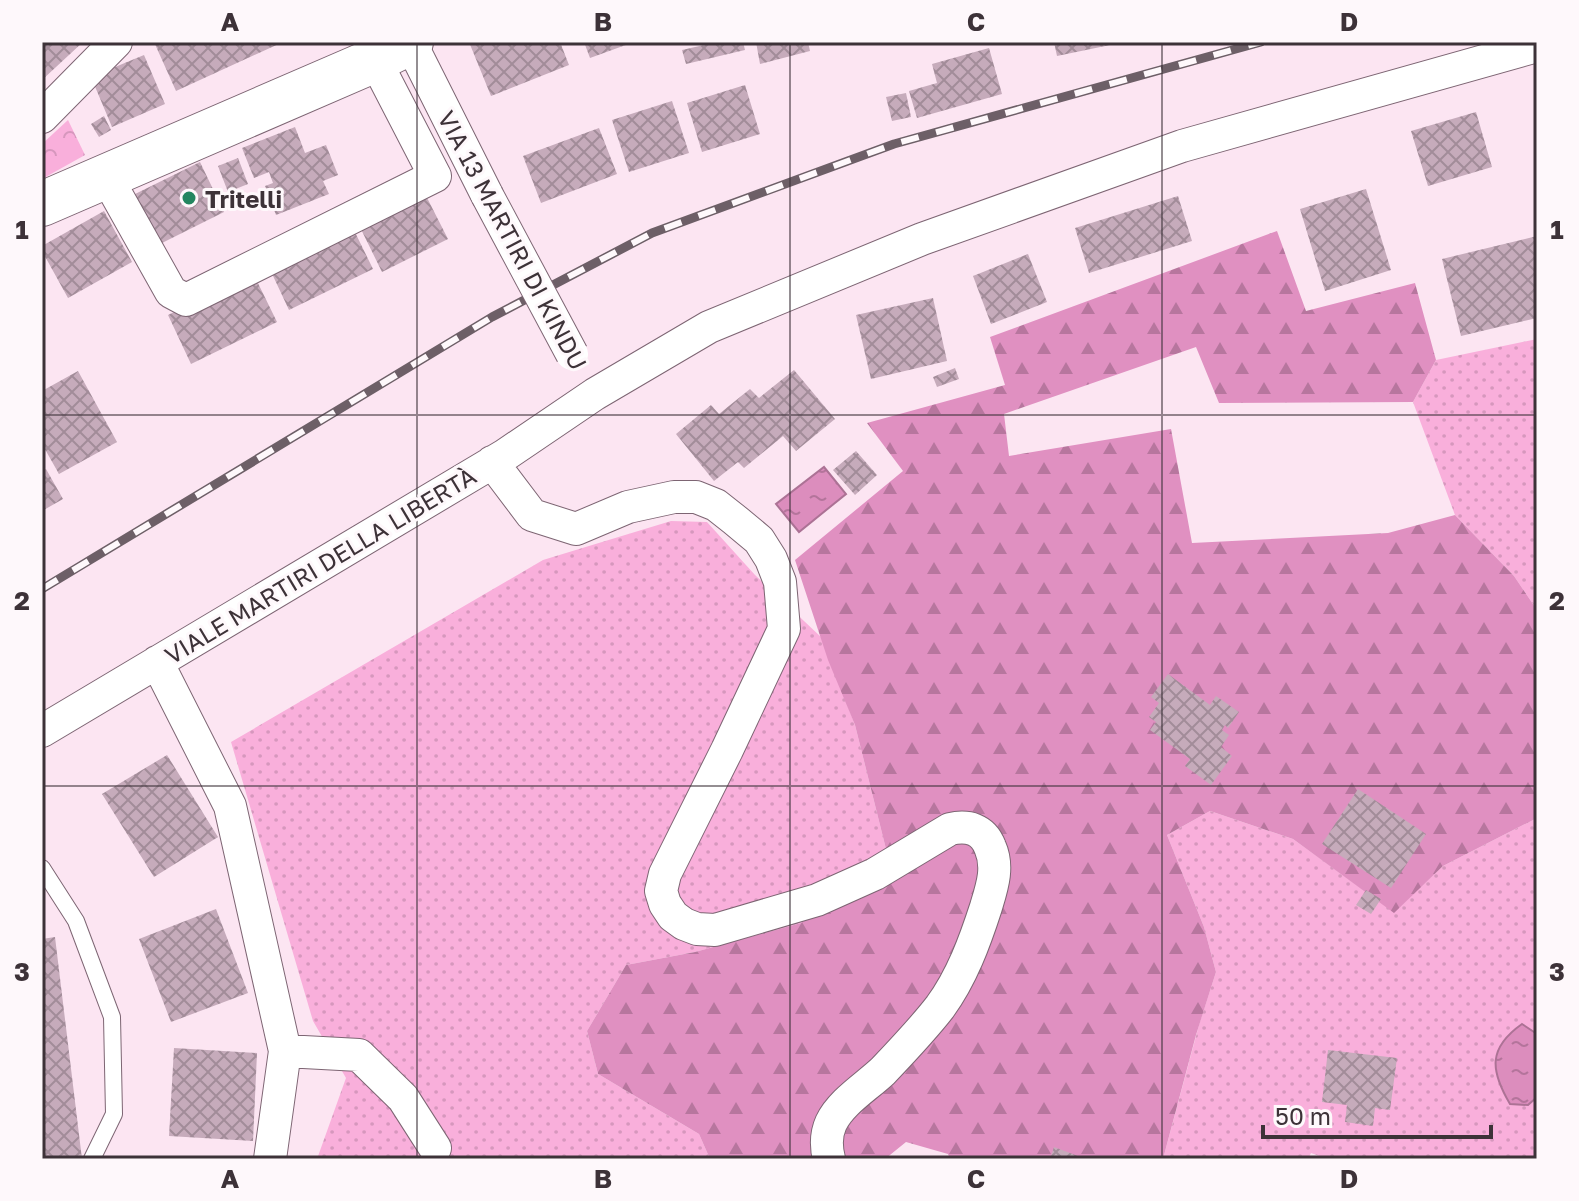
<svg xmlns="http://www.w3.org/2000/svg" width="1579" height="1201" font-family="'Golos Text',sans-serif">
	<style>
		.grass { fill: url(#grass-dots) }
		.forest { fill: url(#forest-firs) }
		.park { fill: url(#park-crowns) }
		.water { fill: url(#water-ripples); stroke: #ac7295; stroke-width: 2 }
		.building { fill: url(#building-cross-hatch) }
		.lines { fill: none; stroke-linecap: round; stroke-linejoin: round }
		.service-casing { stroke: #7d6573; stroke-width: 18 }
		.minor-casing { stroke: #7d6573; stroke-width: 34 }
		.secondary-casing { stroke: #7d6573; stroke-width: 46 }
		.service { stroke: #fff; stroke-width: 16 }
		.minor { stroke: #fff; stroke-width: 32 }
		.secondary { stroke: #fff; stroke-width: 44 }
		.rail-casing { stroke: #6d5f67; stroke-width: 9 }
		.rail { stroke: #fef8fb; stroke-width: 6; stroke-dasharray: 18; stroke-linecap: butt }
		.minor-bridge-casing { stroke: #7d6573; stroke-width: 34; stroke-linecap: butt }
		.minor-bridge { stroke: #fff; stroke-width: 32 }
		.grid { fill: none; stroke: #3d3238; stroke-width: 2; stroke-opacity: 0.55 }
		.poi-dot { fill: #238660; stroke: #fef8fb; stroke-width: 3 }
		.labels { text-anchor: middle; dominant-baseline: central; stroke-width: 6; stroke-linejoin: round; paint-order: stroke }
		.poi-label { font-size: 24px; font-weight: bold; fill: #3d3238; stroke: #fef8fb; text-anchor: start }
		.street-label { font-size: 24px; fill: #3d3238; stroke: #fef8fb }
		.neatline { fill: none; stroke: #3d3238; stroke-width: 3 }
		.grid-label { font-size: 26px; text-anchor: middle; font-weight: bold; fill: #3d3238 }
	</style>
	<defs>
		<pattern id="grass-dots" width="8" height="8" patternUnits="userSpaceOnUse" patternTransform="scale(2)"><rect width="8" height="8" fill="#f9afdb"/><path d="M2 2h.1M6 6h.1" fill="none" stroke="#d697bd" stroke-width="1.8" stroke-linecap="round"/></pattern>
		<pattern id="forest-firs" width="22" height="20" patternUnits="userSpaceOnUse" patternTransform="scale(2)"><rect width="22" height="20" fill="#e090c1"/><path d="M5 1l3.5 6h-7zM16 11l3.5 6h-7z" fill="#b7769e"/></pattern>
		<pattern id="park-crowns" width="20" height="18" patternUnits="userSpaceOnUse" patternTransform="scale(2)"><rect width="20" height="18" fill="#f9afdb"/><path d="M2 6a3 3 0 1 1 6 0M12 15a3 3 0 1 1 6 0" fill="none" stroke="#d697bd"/></pattern>
		<pattern id="water-ripples" width="26" height="14" patternUnits="userSpaceOnUse" patternTransform="scale(2)"><rect width="26" height="14" fill="#dc8dbd"/><path d="M2 4q2-2 4 0t4 0M15 11q2-2 4 0t4 0" fill="none" stroke="#b4749b"/></pattern>
		<pattern id="building-cross-hatch" width="8" height="8" patternUnits="userSpaceOnUse" patternTransform="scale(2)"><rect width="8" height="8" fill="#c6abbb"/><path d="M0 0l8 8M0 8l8-8" fill="none" stroke="#a28c99"/></pattern>
	</defs>
	<rect width="100%" height="100%" fill="#fce5f2"/>
	<path class="grass" d="M1537,339v271l-23,-34 -59,-61 -42,-113 23,-42z
		M671,521l36,1 48,53 66,62 34,88 32,128 -86,70 -106,29 -69,13 -39,66 11,43 101,60 11,25h-393l29,-81 -33,-57 -82,-279 312,-182z
		M1210,811l83,28 101,73 49,-46 94,-48v341h-209l-17,-6 -3,6h-145l36,-134 17,-53 -12,-45 -37,-92z"/>
	<path class="forest" d="M1277,231l29,80 109,-28 21,77 -23,42 -194,1 -23,-56 -192,67 5,42 162,-27 21,114 196,-10 67,-18 59,61 23,34v208l-94,48 -49,47 -101,-74 -83,-28 -43,24 37,92 12,45 -20,63 -33,124h-213l-2,-5 -42,-12 -21,17h-175l-11,-25 -101,-60 -11,-43 39,-66 69,-13 106,-29 86,-70 -32,-128 -27,-65 -33,-100 108,-89 -36,-48 138,-38 -15,-48z"/>
	<path class="park" d="M68,120l17,35 -43,24v-35z"/>
	<path class="water" d="M824,467l22,27 -47,38 -23,-28z
		M1522,1024l15,10v63l-9,8 -18,-1c-20,-34 -22,-56 12,-80z"/>
	<path class="building" d="M42,42h41l-41,38z
		M154,42h129l-107,49z
		M469,42h91l9,23 -78,31z
		M584,42h50l-44,16z
		M717,42h26l2,8 -59,14 -4,-14z
		M756,42h52l2,9 -50,13z
		M1054,42h55l1,3 -53,11z
		M989,48l13,46 -85,24 -8,-27 28,-8 -5,-19z
		M144,55l21,49 -53,23 -21,-50z
		M745,85l15,49 -58,18 -15,-49z
		M906,93l5,24 -19,4 -6,-24z
		M672,101l17,52 -60,19 -17,-52z
		M1476,112l16,55 -64,19 -17,-55z
		M104,116l7,14 -12,7 -8,-13z
		M295,127l10,26 21,-8 12,30 -15,6 6,13 -53,21 -11,-29 8,-3 -4,-11 -15,6 -12,-30z
		M599,128l18,46 -76,29 -18,-47z
		M238,158l10,26 -20,8 -10,-26z
		M200,162l24,50 -70,35 -25,-50z
		M420,184l28,55 -66,33 -27,-55z
		M1366,189l25,81 -66,21 -25,-82z
		M1178,196l14,45 -103,32 -14,-45z
		M104,211l28,51 -64,36 -26,-47v-5z
		M350,222l23,47 -84,41 -22,-47z
		M1537,236v82l-76,18 -19,-77z
		M1028,254l19,48 -56,22 -18,-48z
		M253,273l24,49 -86,42 -23,-49z
		M933,298l14,63 -76,18 -15,-64z
		M955,368l4,11 -22,8 -4,-10z
		M794,370l41,49 -39,32 -13,-15 -39,32 -6,-6 -24,19 -38,-47 35,-29 8,9 31,-25 9,9z
		M78,371l39,71 -58,32 -17,-30v-53z
		M856,451l21,24 -22,20 -22,-25z
		M46,469l17,30 -21,12v-40z
		M1168,674l42,31 6,-9 23,16 -11,16 -3,-3 -3,5 7,5 -8,12 11,9 -21,29 -26,-19 5,-7 -40,-29 6,-8 -7,-5 10,-14 -8,-6z
		M167,755l51,82 -64,40 -52,-83z
		M1358,789l68,45 -35,54 -69,-44z
		M1366,890l15,9 -10,15 -15,-9z
		M216,909l32,84 -77,29 -32,-83z
		M55,937l27,222h-40v-220z
		M174,1048l83,5 -4,88 -84,-5z
		M1328,1050l69,8 -7,52 -15,-2 -2,18 -28,-4 2,-17 -25,-3z
		M1054,1147l32,12h-36z"/>
	<g class="lines">
		<g class="service-casing">
			<path id="service" d="M42,868l34,53 36,96 2,97 -22,45"/>
		</g>
		<g class="minor-casing">
			<path id="minor" d="M410,42l77,153
				M42,117l74,-75
				M106,176l65,116 15,8 249,-124 -60,-116
				M492,462l40,53 44,14 52,-22 46,-10h22l20,8 19,15 24,20 12,19 9,23 4,47 -57,121 -62,124 -4,17 4,13 8,12 11,8 13,5 18,1 102,-30 58,-26 75,-45c18,-4 33,0 40,18 9,20 2,40 -4,60 -11,34 -24,70 -46,100 -17,22 -38,44 -57,64 -17,16 -42,31 -52,52 -5,11 -5,24 -2,36
				M157,662l73,144 55,245 -15,108
				M42,731l463,-276 90,-61 114,-67 213,-88 260,-93 355,-100
				M285,1051l74,4 44,43 32,50"/>
		</g>
		<g class="secondary-casing">
			<path id="secondary" d="M42,204l333,-144 36,-18"/>
		</g>
		<use href="#service" class="service"/>
		<use href="#minor" class="minor"/>
		<use href="#secondary" class="secondary"/>
		<g class="rail-casing">
			<path id="rail" d="M42,589l450,-272 160,-84 242,-89 367,-102"/>
		</g>
		<use href="#rail" class="rail"/>
		<g class="minor-bridge-casing">
			<path id="minor-bridge" d="M487,195l85,159"/>
		</g>
		<use href="#minor-bridge" class="minor-bridge"/>
	</g>
	<path class="grid" d="M417,42v1117M790,42v1117M1162,42v1117M42,415h1495M42,786h1495"/>
	<circle class="poi-dot" cx="189" cy="198" r="8"/>
	<g class="labels">
		<g class="poi-label">
			<text x="205" y="198">Tritelli</text>
		</g>
		<g class="street-label">
			<text transform="translate(513 240) rotate(62)">VIA 13 MARTIRI DI KINDU</text>
			<text transform="translate(320 565) rotate(-31)">VIALE MARTIRI DELLA LIBERTÀ</text>
		</g>
	</g>
	<rect width="1579" height="1201" fill="none" stroke="#fef8fb" stroke-width="88"/>
	<path d="M1263 1125v12h228v-12" fill="none" stroke="#3d3238" stroke-width="4"/>
	<text x="1275" y="1125" font-size="24" fill="#3d3238" stroke="#fef8fb" stroke-width="6" paint-order="stroke">50 m</text>
	<rect x="44" y="44" width="1491" height="1113" class="neatline"/>
	<g class="grid-label">
		<text x="230" y="31">A</text>
		<text x="603" y="31">B</text>
		<text x="976" y="31">C</text>
		<text x="1349" y="31">D</text>
		<text x="22" y="239">1</text>
		<text x="1557" y="239">1</text>
		<text x="22" y="610">2</text>
		<text x="1557" y="610">2</text>
		<text x="22" y="981">3</text>
		<text x="1557" y="981">3</text>
		<text x="230" y="1188">A</text>
		<text x="603" y="1188">B</text>
		<text x="976" y="1188">C</text>
		<text x="1349" y="1188">D</text>
	</g>
</svg>
